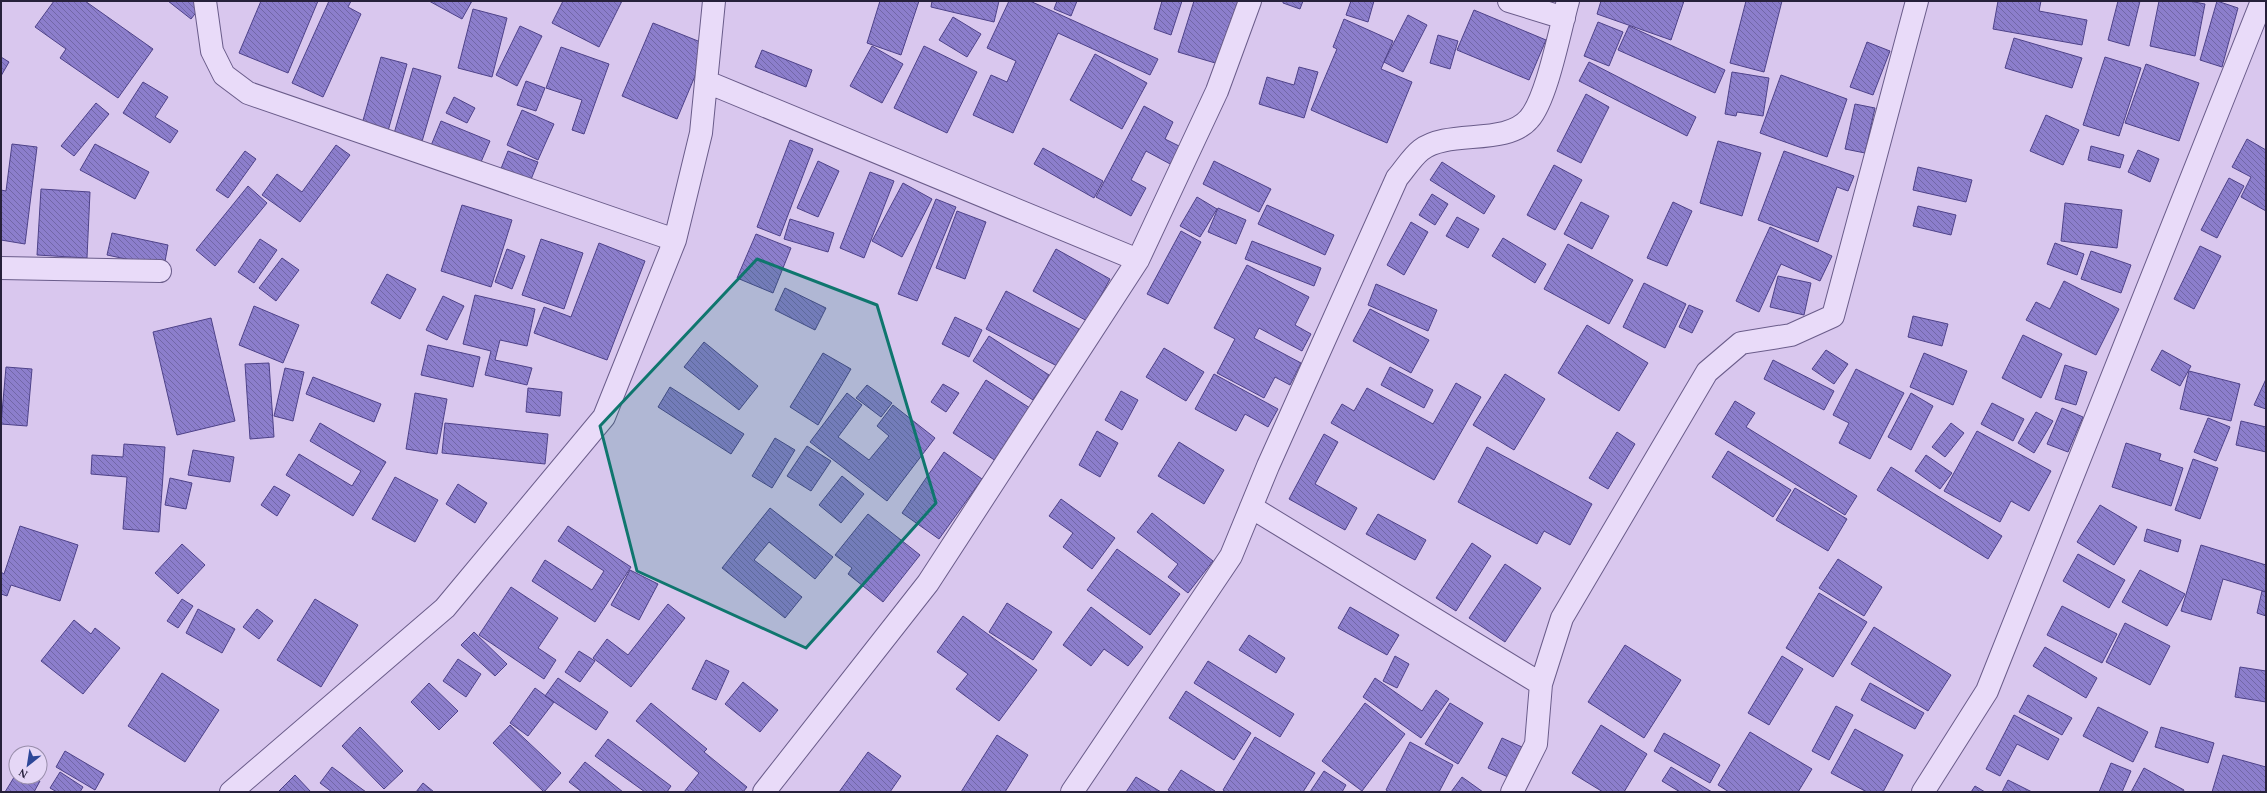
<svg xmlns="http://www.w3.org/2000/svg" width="2267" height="793" font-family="'Times New Roman',serif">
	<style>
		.building { fill: url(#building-back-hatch); stroke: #4e4289 }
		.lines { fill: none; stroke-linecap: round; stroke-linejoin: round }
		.minor-casing { stroke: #6a5c8a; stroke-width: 24 }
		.minor { stroke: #e9dbf9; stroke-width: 22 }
		.marked { fill: #0f766e; fill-opacity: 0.2; stroke: #0f766e; stroke-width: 3; stroke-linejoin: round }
	</style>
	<defs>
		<pattern id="building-back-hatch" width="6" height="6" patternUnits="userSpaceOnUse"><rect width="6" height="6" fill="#8c7ecc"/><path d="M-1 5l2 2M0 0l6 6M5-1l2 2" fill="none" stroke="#7267a7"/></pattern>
	</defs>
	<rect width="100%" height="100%" fill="#d9c7ee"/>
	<path class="building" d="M54,1h31l68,48 -35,49 -58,-40 6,-9 -31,-22z
		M168,1h37l-14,18z
		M261,1h57l-30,72 -49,-20z
		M329,1h22l-3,6 13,7 -38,83 -31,-14z
		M429,1h43l-10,18z
		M563,1h59l-23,46 -47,-24z
		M880,1h39l-18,54 -34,-12z
		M932,1h67l-5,21 -63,-15z
		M1009,1h21l128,58 -8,16 -92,-42 -45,100 -40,-18 18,-40 16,7 9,-21 -29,-13z
		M1057,1h20l-6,15 -17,-7z
		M1162,1h20l-11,34 -17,-6z
		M1194,1h48l-20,64 -44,-13z
		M1283,1h20l-3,8 -17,-6z
		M1351,1h23l-6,21 -22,-7z
		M1601,1h83l-13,39 -74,-26z
		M1746,1h36l-18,71 -34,-9z
		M1998,1h43l-2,10 48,9 -5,25 -89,-16z
		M2118,1h22l-11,45 -21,-6z
		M2159,1h30l16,3 -10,52 -45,-10z
		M2217,1l21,7 -16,59 -22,-7z
		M473,9l34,9 -15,59 -34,-9z
		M1474,10l72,30 -17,40 -72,-30z
		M1408,15l19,10 -24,47 -19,-10z
		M953,17l28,17 -14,23 -28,-17z
		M1344,19l49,22 -12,28 31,13 -25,61 -76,-33 26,-61 -4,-2z
		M1598,22l25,10 -14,34 -25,-10z
		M653,23l55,22 -31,74 -55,-23z
		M520,26l22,10 -25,50 -21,-11z
		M1629,26l96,44 -10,23 -97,-43z
		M1438,35l20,6 -8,28 -20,-6z
		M2014,38l68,20 -10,30 -67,-20z
		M1867,42l23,9 -17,44 -23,-8z
		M872,46l31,18 -21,39 -32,-17z
		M924,46l53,26 -30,61 -53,-25z
		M561,47l48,17 -25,70 -12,-4 10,-30 -36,-12z
		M762,50l50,20 -6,17 -51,-20z
		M1095,54l52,29 -25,46 -52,-29z
		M1,57l8,5 -8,14z
		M381,57l26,7 -19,67 -26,-7z
		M2105,57l36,11 -22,68 -36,-11z
		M1589,62l107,55 -9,19 -108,-55z
		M2146,64l53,19 -20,58 -54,-18z
		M1299,67l19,5 -14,46 -45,-14 8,-27 27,8z
		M413,68l28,8 -20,69 -28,-8z
		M1732,72l37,6 -6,38 -26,-4 -1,4 -11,-2z
		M1781,75l66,24 -20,58 -67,-24z
		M526,81l19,7 -9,23 -19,-6z
		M143,82l25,15 -13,20 23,14 -8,12 -47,-30z
		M1586,94l23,13 -28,56 -24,-12z
		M454,97l21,11 -8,15 -21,-10z
		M96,103l13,11 -35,42 -13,-10z
		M1855,104l20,4 -10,45 -20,-4z
		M1144,106l29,16 -8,17 16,8 -9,18 -26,-14 -15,29 15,8 -15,28 -35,-19z
		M522,110l32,14 -16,36 -31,-15z
		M2046,115l33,15 -16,35 -33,-14z
		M441,121l49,20 -12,28 -48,-21z
		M2247,139l19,11v61l-25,-14 10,-20 -19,-10z
		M790,140l23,9 -33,87 -23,-9z
		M1718,141l43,12 -19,63 -42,-13z
		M12,144l25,3 -12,97 -24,-4v-50l5,1z
		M95,144l54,28 -14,27 -55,-29z
		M336,145l14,10 -50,67 -38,-27 15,-21 25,18z
		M2091,146l33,9 -4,13 -32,-8z
		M1043,148l60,33 -9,17 -60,-34z
		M2138,150l21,9 -9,23 -22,-10z
		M245,151l11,8 -28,39 -12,-8z
		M508,151l30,11 -8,20 -30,-11z
		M1784,151l70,25 -6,15 -11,-4 -19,55 -60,-22z
		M818,161l21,10 -21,46 -21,-9z
		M1214,161l57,28 -12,23 -56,-28z
		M1442,162l53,34 -11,18 -54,-34z
		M1554,165l28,15 -27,50 -28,-15z
		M1918,167l54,13 -6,22 -53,-12z
		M870,172l24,9 -30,77 -24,-10z
		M2229,178l15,8 -27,52 -16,-8z
		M903,183l29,16 -30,58 -30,-16z
		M248,186l19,17 -52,63 -19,-16z
		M41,189l49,3 -3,66 -50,-3z
		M1432,194l16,10 -13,21 -16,-10z
		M1197,197l20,12 -17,28 -20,-11z
		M936,199l20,8 -39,94 -19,-7z
		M1581,202l28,14 -17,33 -28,-15z
		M1673,202l19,9 -25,55 -20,-8z
		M2065,203l57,7 -5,38 -56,-7z
		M462,205l50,15 -21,67 -50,-16z
		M1267,205l67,30 -9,20 -67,-31z
		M1918,206l38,9 -5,20 -38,-9z
		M1218,208l28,12 -10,24 -28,-12z
		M957,211l29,11 -21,57 -29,-11z
		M1457,217l22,12 -11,19 -22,-12z
		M790,219l44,14 -6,19 -44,-13z
		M1411,222l17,10 -24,43 -17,-10z
		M1770,227l62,29 -12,25 -39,-17 -22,48 -23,-11z
		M1181,231l20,11 -33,62 -21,-10z
		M112,233l56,12 -4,22 -57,-12z
		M756,234l35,14 -18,45 -36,-15z
		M1503,238l43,26 -11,19 -43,-27z
		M260,239l17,11 -23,33 -16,-11z
		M541,239l42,14 -19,56 -42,-14z
		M1252,241l69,27 -7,18 -69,-27z
		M599,243l46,18 -38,99 -73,-27 10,-26 27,10z
		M2055,243l29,11 -7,21 -30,-11z
		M1568,244l65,36 -24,44 -65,-35z
		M2200,246l21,10 -27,53 -20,-10z
		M507,249l18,7 -13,33 -17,-7z
		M1056,249l54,30 -23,42 -54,-30z
		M2091,251l40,14 -10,28 -40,-14z
		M282,258l17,12 -23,31 -17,-13z
		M1247,265l62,32 -14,28 16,9 -9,17 -43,-23 -5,10 47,25 -11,22 -15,-8 -11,21 -47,-25 18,-34 -21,-11z
		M387,274l29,15 -16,30 -29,-16z
		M1778,276l33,7 -7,32 -34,-8z
		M2064,281l55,28 -23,46 -70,-35 10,-18 14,7z
		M1644,283l42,21 -21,44 -42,-21z
		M1376,284l61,26 -9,21 -60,-26z
		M785,288l41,20 -11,22 -40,-20z
		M1006,291l73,38 -20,38 -73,-38z
		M475,295l60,14 -8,37 -27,-6 -5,20 37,8 -5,17 -42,-10 6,-24 -28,-7z
		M443,296l21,10 -17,34 -21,-10z
		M1689,305l14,6 -11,22 -13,-6z
		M254,306l45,19 -16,38 -44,-18z
		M1370,309l59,31 -18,33 -58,-32z
		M1913,316l35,8 -6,22 -34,-9z
		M955,317l27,13 -13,27 -27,-13z
		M211,318l24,103 -58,14 -24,-103z
		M1587,325l61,38 -29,48 -61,-38z
		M2023,335l39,19 -21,44 -39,-20z
		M989,336l60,39 -16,25 -60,-39z
		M704,342l54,44 -19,24 -55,-43z
		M428,345l52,12 -7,30 -52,-12z
		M1164,348l40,24 -18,29 -40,-24z
		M1826,350l22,14 -14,20 -22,-15z
		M2162,350l29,16 -11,20 -29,-16z
		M823,353l28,16 -33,56 -28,-18z
		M1924,353l43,18 -14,34 -43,-18z
		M1773,360l61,31 -10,19 -60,-31z
		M269,363l5,74 -24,2 -5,-75z
		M2065,365l22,7 -11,33 -21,-6z
		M6,367l26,2 -5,57 -26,-2z
		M1390,367l43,23 -9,18 -43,-23z
		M285,368l19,4 -11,49 -19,-5z
		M1856,369l48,24 -34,66 -31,-16 10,-20 -16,-8z
		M2189,371l51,13 -9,37 -51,-12z
		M1214,374l64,35 -10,18 -23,-13 -9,17 -41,-22z
		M1505,374l40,25 -31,51 -41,-25z
		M313,377l68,27 -7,18 -68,-28z
		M2266,379v30l-12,-4z
		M986,380l44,28 -34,53 -43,-28z
		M1456,383l25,14 -47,83 -103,-57 11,-19 12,7 13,-23 66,36z
		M943,384l16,9 -13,19 -15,-10z
		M867,385l25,18 -11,14 -25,-19z
		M670,387l74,47 -13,20 -73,-47z
		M528,388l34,4 -2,24 -34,-4z
		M1121,391l17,9 -16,30 -17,-10z
		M415,393l32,6 -10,55 -31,-5z
		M847,393l15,12 -24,32 31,23 20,-24 -12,-10 16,-21 42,33 -48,63 -77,-59z
		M1911,393l22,13 -22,44 -23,-13z
		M1735,401l20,12 -9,14 111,69 -12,19 -130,-81z
		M1992,403l32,16 -11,22 -32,-17z
		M2062,408l21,9 -15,35 -21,-8z
		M2036,412l17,9 -19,32 -16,-10z
		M2208,418l22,9 -14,34 -22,-9z
		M2241,421l25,6v25l-30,-7z
		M320,423l66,39 -33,54 -67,-41 13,-21 53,32 9,-15 -51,-30z
		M445,423l103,11 -3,30 -103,-11z
		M1951,423l13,10 -19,24 -13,-10z
		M1097,431l21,12 -18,34 -21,-12z
		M1977,431l74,40 -22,40 -18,-10 -11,21 -56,-31z
		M1617,432l18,12 -27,45 -19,-11z
		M1324,434l14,8 -23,42 42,24 -12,22 -56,-31z
		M775,438l20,12 -23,38 -20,-12z
		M1179,442l45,28 -20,34 -46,-28z
		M2126,443l35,11 -2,6 24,8 -12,38 -59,-19z
		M124,444l41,3 -6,85 -36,-3 4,-52 -36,-3 1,-19 31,2z
		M807,446l24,15 -20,30 -24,-15z
		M1487,447l105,57 -22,41 -26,-14 -7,13 -79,-42z
		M193,450l41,7 -4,25 -42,-7z
		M1728,451l63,39 -18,27 -61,-40z
		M944,452l38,27 -43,60 -37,-26z
		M1926,455l26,18 -12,16 -25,-18z
		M2193,459l25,9 -18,51 -25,-9z
		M1891,467l111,69 -14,23 -111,-69z
		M842,476l22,18 -23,29 -22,-18z
		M395,477l43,23 -23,42 -43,-23z
		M170,478l22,5 -6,26 -21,-4z
		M458,484l29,19 -12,20 -29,-19z
		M274,486l16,9 -13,21 -16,-11z
		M1795,488l52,31 -19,32 -52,-31z
		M1061,499l54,39 -23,31 -29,-22 10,-14 -24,-17z
		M2100,505l37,22 -23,38 -37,-23z
		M770,508l63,49 -18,22 -46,-37 -15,18 48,37 -17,21 -63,-50z
		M1152,513l61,48 -25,32 -20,-16 10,-13 -41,-32z
		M868,514l52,41 -37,47 -35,-28 4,-6 -17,-13z
		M1378,514l48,26 -11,20 -49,-26z
		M20,526l58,19 -18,56 -49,-16 -4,11 -6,-2v-22l3,2z
		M568,526l63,41 -36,55 -63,-41 13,-21 47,30 12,-19 -46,-30z
		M2147,529l34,11 -3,12 -34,-11z
		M1472,543l19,13 -35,55 -20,-13z
		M182,544l23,21 -27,29 -23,-21z
		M2201,545l65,20v27l-43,-13 -12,41 -30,-9z
		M1117,549l63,45 -30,41 -63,-45z
		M2078,554l47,26 -16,28 -46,-27z
		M1838,559l44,28 -18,29 -45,-28z
		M1505,564l36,24 -36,54 -36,-24z
		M630,570l28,14 -19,36 -28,-15z
		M2140,570l45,24 -18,32 -45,-24z
		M511,587l47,31 -20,30 18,12 -12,19 -65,-44z
		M2262,591l4,1v24l-9,-3z
		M1819,593l48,29 -34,55 -47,-29z
		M182,599l11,7 -15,22 -11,-7z
		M315,599l43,26 -37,62 -44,-27z
		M1007,603l45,29 -19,28 -44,-28z
		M668,604l17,14 -54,69 -38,-29 14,-19 21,16z
		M2062,606l55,28 -15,29 -55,-28z
		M1091,607l52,40 -15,19 -24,-17 -13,17 -28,-21z
		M1350,607l49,28 -12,20 -49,-27z
		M198,609l37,20 -13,24 -36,-20z
		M257,609l16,12 -14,18 -16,-12z
		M963,616l74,54 -38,51 -43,-32 12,-15 -31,-22z
		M74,620l17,14 4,-6 25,20 -37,46 -42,-33z
		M2125,623l45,23 -20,39 -44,-23z
		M1874,627l77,48 -23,36 -77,-47z
		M474,632l33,32 -12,12 -34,-31z
		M1249,635l36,23 -9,15 -37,-23z
		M1625,645l56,35 -37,58 -56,-36z
		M2045,647l52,31 -11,20 -53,-32z
		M579,651l16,10 -15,21 -15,-10z
		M1395,656l14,8 -12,24 -14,-7z
		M1782,656l21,13 -34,56 -21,-12z
		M458,659l23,15 -15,23 -23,-16z
		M706,660l23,11 -13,29 -24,-11z
		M1208,661l86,53 -14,23 -86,-54z
		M2240,667l26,4v31l-31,-5z
		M162,673l57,37 -34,52 -57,-36z
		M558,678l50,34 -12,18 -51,-34z
		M1375,678l47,33 14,-21 13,9 -28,39 -58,-41z
		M743,682l35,28 -18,22 -35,-28z
		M429,683l29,28 -19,19 -28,-28z
		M1870,683l54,30 -9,16 -54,-29z
		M535,688l19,14 -26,34 -18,-13z
		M1186,691l65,42 -17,27 -65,-42z
		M2028,695l44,23 -10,17 -43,-23z
		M651,703l56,46 -3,3 43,35 -4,5h-59l15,-19 -63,-52z
		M1365,703l40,31 -43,57 -40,-30z
		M1450,703l33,20 -25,41 -33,-20z
		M1836,706l17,9 -24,45 -17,-9z
		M2098,707l50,25 -15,30 -50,-26z
		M2014,715l45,24 -11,21 -31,-16 -17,32 -14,-7z
		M510,725l51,48 -17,19 -51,-49z
		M1601,725l46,29 -23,38h-21l-31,-19z
		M360,727l43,44 -19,18 -42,-43z
		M2161,727l53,16 -6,20 -53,-16z
		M1855,729l48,26 -20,37h-16l-36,-19z
		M1750,732l62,37 -14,23h-69l-11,-7z
		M1664,733l56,32 -10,18 -56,-32z
		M997,735l31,20 -23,37h-44z
		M1255,737l60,36 -12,19h-77l-3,-2z
		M1502,738l20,9 -14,30 -20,-9z
		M608,739l63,47 -4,6h-22l-50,-36z
		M1410,742l43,23 -14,27h-50l-3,-2z
		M65,751l39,23 -9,16 -39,-23z
		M868,752l33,24 -11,16h-51z
		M2223,755l43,12v25h-54z
		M585,762l38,30h-41l-13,-10z
		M2111,763l20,8 -9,21h-23z
		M332,767l34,25h-34l-12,-9z
		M1671,767l41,25h-32l-18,-11z
		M2144,768l40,22 -1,2h-52z
		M1181,770l34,21v1h-43l-4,-2z
		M1324,771l22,14 -4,7h-32z
		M60,772l23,15 -3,5h-23l-7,-4z
		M16,774v3h17l7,4 -6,11h-29z
		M295,775l16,17h-33z
		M1136,777l25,15h-35z
		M1462,777l21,15h-32z
		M2008,780l24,12h-30z
		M423,783l11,9h-18z
		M1975,786l10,6h-14z"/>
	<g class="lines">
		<g class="minor-casing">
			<path id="minor" d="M205,1l7,50 12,24 24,18 427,147
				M1509,1l55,17
				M707,82l431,178
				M1,268l159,3
				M1251,507l290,177
				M231,792l214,-184 159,-191 71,-177 26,-107 13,-132
				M764,792l164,-209 210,-323 79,-169 33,-90
				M1072,792l159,-236 37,-90 129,-288c7,-8 15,-21 24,-28 27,-21 85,-4 108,-31 18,-20 31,-90 39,-118
				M1512,792l24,-48 5,-60 21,-66 145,-246 34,-29 50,-8 42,-19 84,-315
				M1923,792l64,-101 275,-690"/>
		</g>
		<use href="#minor" class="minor"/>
	</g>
	<path class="marked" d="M757,259l120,46 59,198 -130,145 -169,-77 -37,-145z"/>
	<rect width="2267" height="793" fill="none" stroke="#26203a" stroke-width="4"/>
	<g transform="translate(28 765) rotate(210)"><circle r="19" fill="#e5d7f6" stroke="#998eab"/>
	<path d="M0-3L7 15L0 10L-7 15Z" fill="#2d4798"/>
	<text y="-6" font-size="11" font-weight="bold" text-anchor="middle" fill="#26203a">N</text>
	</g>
</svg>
